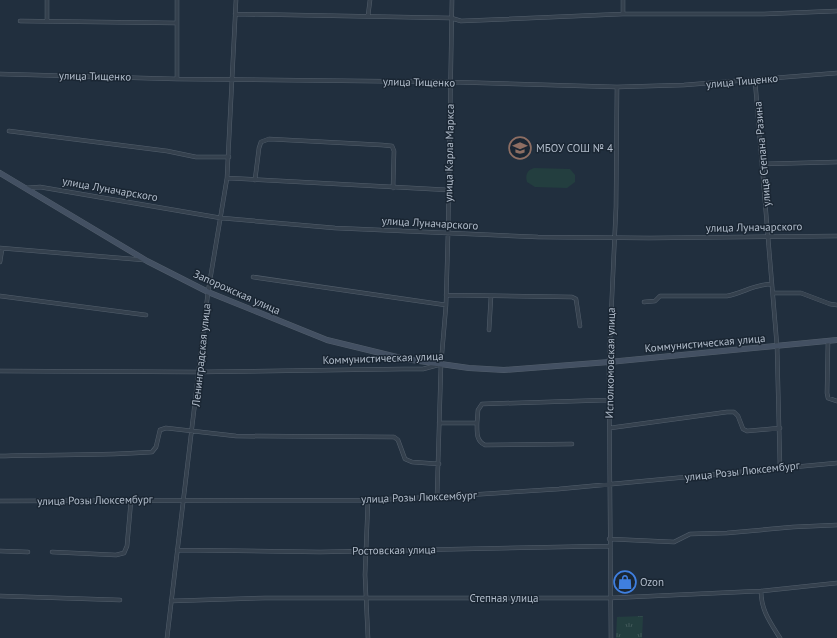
<svg xmlns="http://www.w3.org/2000/svg" width="837" height="638" font-family="'PT Sans',sans-serif">
	<style>
		.park { fill: url(#park-tufts) }
		.pitch { fill: #233e3f }
		.lines { fill: none; stroke-linecap: round; stroke-linejoin: round }
		.minor-casing { stroke: #535f6c; stroke-width: 4.5 }
		.secondary-casing { stroke: #535f6c; stroke-width: 6 }
		.minor { stroke: #35414e; stroke-width: 3.5 }
		.secondary { stroke: #435062; stroke-width: 5 }
		.labels { text-anchor: middle; dominant-baseline: central; stroke-width: 3; stroke-linejoin: round; paint-order: stroke }
		.street-label { font-size: 11px; fill: #b1bcca; stroke: #1a2633 }
		.poi-label { font-size: 11px; fill: #b1bcca; stroke: #1a2633; text-anchor: start }
	</style>
	<defs>
		<pattern id="park-tufts" width="24" height="20" patternUnits="userSpaceOnUse"><rect width="24" height="20" fill="#233e3f"/><path d="M3 7l-1-3M5 7V3M7 7l1-3M15 17l-1-3M17 17v-4M19 17l1-3" fill="none" stroke="#415859"/></pattern>
	</defs>
	<rect width="100%" height="100%" fill="#212f3e"/>
	<path class="park" d="M643,616l-1,22h-26l1,-21z"/>
	<path class="pitch" d="M534,168l36,1 5,6v7l-8,6 -32,-1 -8,-5c-2,-7 0,-12 7,-14z"/>
	<g class="lines">
		<g class="minor-casing">
			<path id="minor" d="M47,0v20
				M177,0v79
				M623,0v14
				M235,14l216,4 10,3 162,-7h141l73,-3
				M368,16l2,-16
				M20,21l157,2
				M0,74l177,5 273,3 167,5 67,-2 153,-12
				M755,80l22,266 3,121
				M9,131l158,20 29,6h33
				M763,164l74,-2
				M227,178l222,12
				M255,180l4,-32 2,-6 8,-3 113,6 10,1 2,5 -1,37
				M26,188l14,-1 181,31 114,10 203,9 112,1 187,-2
				M0,248l144,12
				M0,262l2,-13
				M253,277l193,28
				M773,293h28l29,11 7,1
				M446,295l126,2 4,2 4,27
				M0,296l146,19
				M644,302l11,-1 5,-5h67c16,-3 28,-12 45,-12
				M489,330l2,-34
				M828,341l-1,52 1,5 9,3
				M0,371l198,1 205,-3h20l15,-4
				M439,423h38c0,9 -1,18 8,22l87,-1
				M477,423l1,-13 4,-6 127,-4
				M610,428l117,-16h7l4,4 5,13 4,2 33,-3
				M0,456c51,-2 102,0 152,-4l4,-5 4,-17 6,-2 70,8 158,1 4,3 7,19 7,3 27,2
				M437,497l4,-133 5,-59 2,-71 4,-234
				M0,501l368,-1 69,-3 122,-8 278,-26
				M609,539l65,3 16,-8 37,-1 66,-6 44,-2
				M177,550l143,2 290,-6
				M0,551l28,1
				M52,552l64,3 8,-2 3,-7 4,-46
				M761,591c0,19 9,31 19,47
				M0,596l120,4
				M171,601l94,-3h345l151,-7 76,-8
				M167,638l41,-346 19,-114 9,-178
				M368,638l-3,-63 3,-75
				M611,638l-2,-276 7,-155 1,-120"/>
		</g>
		<g class="secondary-casing">
			<path id="secondary" d="M0,173l147,88 61,31 119,48 78,19 64,9 35,2 105,-8 228,-22"/>
		</g>
		<use href="#minor" class="minor"/>
		<use href="#secondary" class="secondary"/>
	</g>
	<defs>
		<g id="school-ring" transform="scale(1.15)"><circle r="9.5" fill="#1a2633" stroke="#8d6e63" stroke-width="1.5"/><path d="M0-5L7-2L0 1L-7-2ZM-4 1L0 2.5L4 1V4Q0 6-4 4Z" fill="#8d6e63"/></g>
		<g id="shop-ring" transform="scale(1.15)"><circle r="9.5" fill="#1a2633" stroke="#3f7fe0" stroke-width="1.5"/><path d="M-5-2.5h2.3a2.7 3.5 0 0 1 5.4 0H5L5.5 6h-11ZM-1.5-2.5h3a1.5 2.3 0 0 0-3 0Z" fill="#3f7fe0"/></g>
	</defs>
	<g fill-rule="evenodd">
		<use href="#school-ring" x="520" y="148"/>
		<use href="#shop-ring" x="625" y="582"/>
	</g>
	<g class="labels">
		<g class="street-label">
			<text transform="translate(95 76) rotate(1)">улица Тищенко</text>
			<text transform="translate(742 81) rotate(-5)">улица Тищенко</text>
			<text transform="translate(419 82) rotate(1)">улица Тищенко</text>
			<text transform="translate(449 153) rotate(-89)">улица Карла Маркса</text>
			<text transform="translate(762 154) rotate(-95)">улица Степана Разина</text>
			<text transform="translate(110 189) rotate(10)">улица Луначарского</text>
			<text transform="translate(430 223) rotate(3)">улица Луначарского</text>
			<text transform="translate(754 227) rotate(-1)">улица Луначарского</text>
			<text transform="translate(237 292) rotate(24)">Запорожская улица</text>
			<text transform="translate(705 343) rotate(-5)">Коммунистическая улица</text>
			<text transform="translate(201 355) rotate(-84)">Ленинградская улица</text>
			<text transform="translate(383 358) rotate(-2)">Коммунистическая улица</text>
			<text transform="translate(610 363) rotate(-89)">Исполкомовская улица</text>
			<text transform="translate(742 471) rotate(-6)">улица Розы Люксембург</text>
			<text transform="translate(419 497) rotate(-2)">улица Розы Люксембург</text>
			<text transform="translate(95 500) rotate(-1)">улица Розы Люксембург</text>
			<text transform="translate(394 550) rotate(-1)">Ростовская улица</text>
			<text x="504" y="598">Степная улица</text>
		</g>
		<g class="poi-label">
			<text x="536" y="148">МБОУ СОШ № 4</text>
			<text x="640" y="582">Ozon</text>
		</g>
	</g>
</svg>
